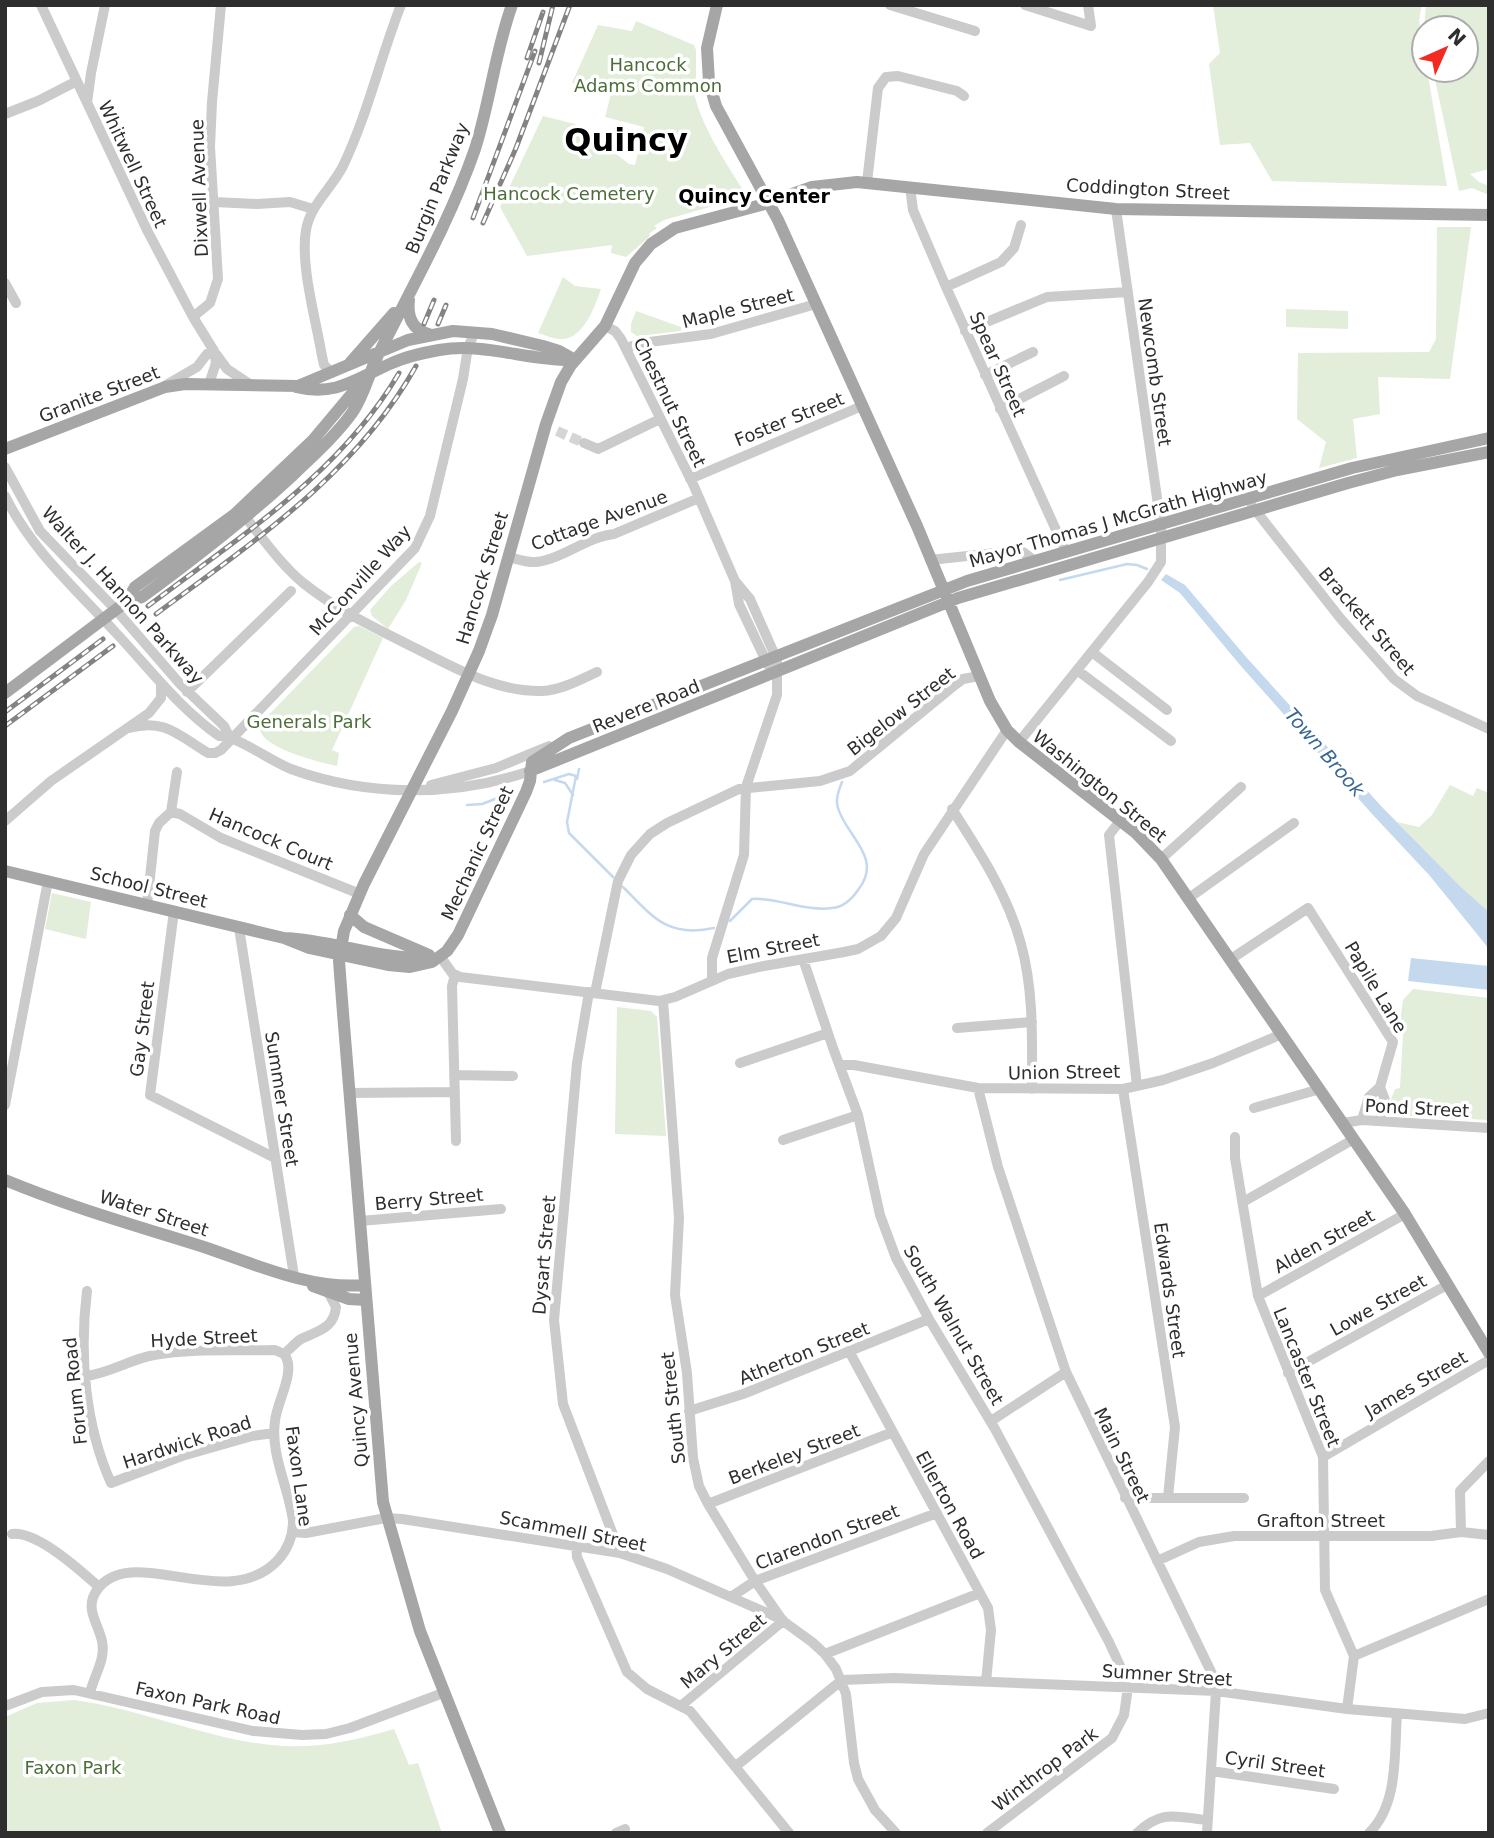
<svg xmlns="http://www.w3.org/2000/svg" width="1494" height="1838" font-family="'DejaVu Sans',sans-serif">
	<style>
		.green { fill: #e2edda }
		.water { fill: #c5d9ee }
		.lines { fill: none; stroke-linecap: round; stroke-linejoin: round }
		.stream { stroke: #c5d9ee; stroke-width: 2.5 }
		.minor-tunnel { stroke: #d5d5d5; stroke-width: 10; stroke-dasharray: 10 5; stroke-linecap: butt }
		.minor { stroke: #cbcbcb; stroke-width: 10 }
		.major { stroke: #a6a6a6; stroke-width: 12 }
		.rail-casing { stroke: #838383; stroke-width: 5 }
		.rail { stroke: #fff; stroke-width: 2.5; stroke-dasharray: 8; stroke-linecap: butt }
		.labels { text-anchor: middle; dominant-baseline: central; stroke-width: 7; stroke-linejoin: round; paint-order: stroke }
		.park-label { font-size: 18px; fill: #4b6d38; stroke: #fff }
		.street-label { font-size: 18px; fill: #2e2e2e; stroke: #fff }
		.neighbourhood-label { font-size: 19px; font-weight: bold; fill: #000; stroke: #fff }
		.water-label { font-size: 19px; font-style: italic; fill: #356696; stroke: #fff }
		.town-label { font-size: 32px; font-weight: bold; fill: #000; stroke: #fff }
	</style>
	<rect width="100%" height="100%" fill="#fff"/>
	<path class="green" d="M1213,5h209c-7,22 2,43 2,65h3l20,116 -175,-5 -22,-38 -30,2 -11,-81 11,-11z
		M1426,5h63v164l-19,5 9,8 10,4v9l-17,-7 -13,3 -26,-121h33v-42l-42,1z
		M636,21l58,24 2,5v39h-3c8,37 30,69 50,101l-5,9 -74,21 -10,6 3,2 -7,5 -1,4 -23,20 -15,-4 1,-8 -85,11 -27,-49 43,-91 36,9 50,39 6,1 9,-38 -39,-10 6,-23 -39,-11 26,-58 34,6z
		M1437,227h34l-21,152 -72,-2 2,37 -27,5 4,39 -38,10 7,-26 -29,-23 1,-66 131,-1 7,-13z
		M563,277l12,9 26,3c-6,17 -18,52 -41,50 -7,0 -15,-4 -22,-6z
		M1286,309l62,2v18l-62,-2z
		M636,311l45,16v4l-44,5 -6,-4v-8z
		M419,562l3,1 -16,37 -18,29 -16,-13 -2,-6 21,-24z
		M359,626l24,12 -51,112 7,3 -2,13c-19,-4 -61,-15 -74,-30 -2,-3 -3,-7 -5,-10l96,-99z
		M1450,785l23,11 4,-8 12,5v119l-28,-25 -64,-65 22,5 13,-12z
		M52,893l39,9 -5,37 -41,-10z
		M1413,989l76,9v122l-101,-5 -1,-6 8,-20 5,-1 3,-55 -3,-11 3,-22z
		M617,1007l34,4 6,6 9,119 -51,-2z
		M74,1700c69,9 139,42 209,46 38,2 75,-6 111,-17l15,36 9,-2 24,70h-437v-116l32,-14z"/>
	<path class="water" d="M1166,574l19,11 62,73 135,149 79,80 28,25v37l-59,-73 -57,-61 -133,-150 -60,-72 -19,-13z
		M1411,958l78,8v24l-81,-9z"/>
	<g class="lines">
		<path class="stream" d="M1060,580l67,-16 10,1 10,4
			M577,779l2,-10
			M555,780l10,3 8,12
			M544,782l25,-8 7,2 -9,46 2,11 44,44
			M467,805l15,-1 29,-11
			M623,887c30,30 44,51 91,41
			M730,921l22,-22c25,-2 54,13 80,9 12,-1 20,-9 26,-18 26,-32 -12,-54 -20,-82 -3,-9 1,-18 4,-26"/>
		<path class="minor-tunnel" d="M557,431l27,12"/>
		<path class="minor" d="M41,5l107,227 45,85 21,34 2,12 -7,21
			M890,5l85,26
			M1025,5l66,21 -3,-21
			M87,103l4,-30 14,-68
			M5,114l33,-13 39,-20
			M867,182l11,-94 8,-11 12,-1 59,15 7,5
			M910,187l3,23 33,77 120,265
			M214,202l43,2 33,-2 23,7
			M5,283l11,20
			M946,287l55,-25 13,-14 7,-23
			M193,317l17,-14 8,-24 -8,-132 2,-45 9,-97
			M605,326l10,5 6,8 72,145 42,97 15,18 27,61v35l-31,92 -2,68 -32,103v22
			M965,331l82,-34 81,-5
			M626,348l16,-5 69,-9 105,-30
			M216,354l11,15 24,16
			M332,373l-8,-8 -2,-9c-6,-36 -22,-91 -16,-126 4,-25 26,-42 37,-64 25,-52 37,-108 58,-161
			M985,375l48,-23
			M166,385l31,-18 10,-13
			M1000,409l64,-33
			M584,443l14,6 62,-30
			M5,467l35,64 76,79 65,75 43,41 5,10
			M690,479l172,-73
			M5,496c27,55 71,93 111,137 34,36 62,74 103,103 19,0 51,25 72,33 76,28 164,28 239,2
			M1252,506l89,113 53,60 23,17 72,33
			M246,518c18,22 34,45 56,64 32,26 69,44 105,62 43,21 86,48 135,47 19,-1 38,-11 55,-19
			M509,557c8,2 18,6 27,5 27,-3 50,-25 78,-28l85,-36
			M930,560l84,-9 9,1 12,9
			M735,581l4,23 29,61
			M1092,652l75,58
			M1077,670l94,71
			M187,692l104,-101
			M129,728c37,-10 50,8 79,25h7l6,-3 194,-202 15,-32 33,-137 5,-32 7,-15
			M1019,742l129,-160 13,-20v-36l-45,-317
			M431,785l65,-17 53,-22
			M952,809c27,42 56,86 69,135 13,47 11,97 11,145
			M171,812l9,2 41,24 139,56
			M5,821l46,-40 98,-68 12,-15v-13
			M1120,821l-11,14 28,251
			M1161,859l80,-72
			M1189,898l105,-75
			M147,905l8,-74 4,-8 12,-11 6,-40
			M174,911l-24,184 125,63
			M239,928l55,348
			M440,956l12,17 8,4 199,24 16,-4 53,-23 36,-8 80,-14 14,-3 23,-13 15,-18 28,-64 83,-124
			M803,959l30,89 25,67 22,100 16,43 33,61 66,110 114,213 13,28 2,17
			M1231,959l77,-51 85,134 -13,45 -11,10 -7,23
			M455,975l-3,11 4,155
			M589,992l-12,71 -23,257 9,84 57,149
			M595,993l23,-112 13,-26 19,-21 17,-11 72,-34 81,-8 30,-10 105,-86 8,-6 16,-3
			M663,1000l16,218 -4,77 12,78 6,85 6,28 9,18 47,77 28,40 29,21 13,12 11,15 10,25 8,69 4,16 17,31 21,23
			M957,1028l75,-6
			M740,1063l88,-30
			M840,1065h14l124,23 145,1 40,-9 50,-17 69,-29
			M454,1075l59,1
			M1380,1087l5,13 -5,21
			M978,1088l20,79 68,205 149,308 1,11 -9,142
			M1123,1089l52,338 -7,70
			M349,1093l106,-1
			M5,1105l43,-224
			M1254,1108l66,-19
			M1343,1123l19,-3 127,8
			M1235,1137v21l23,138 65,161 2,133 29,66 -7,53
			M783,1140l75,-25
			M1243,1202l111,-63
			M360,1221l141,-12
			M87,1291c-8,64 -2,134 24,192l71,-27 70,-20 22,-3
			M1258,1296l147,-82
			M849,1351l139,257 3,22 -5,52
			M284,1354c6,-5 11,-11 17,-15 16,-8 33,-10 35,-32l-8,-15
			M1288,1373l159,-88
			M86,1376c24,-3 45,-17 68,-21 39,-7 81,-4 121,-5l9,4
			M689,1411l54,-17 186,-75
			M991,1421l75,-49
			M1323,1457l166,-97
			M1125,1498h119
			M708,1504l185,-72
			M293,1532l13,1 80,-15 16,1 218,34 47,16 116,51
			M1461,1532l-1,-41 29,-30
			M12,1534c25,-3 68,36 87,53
			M576,1545l1,12 50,115 20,17 43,22 99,122
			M1157,1561l42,-19 35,-6h197l30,-4 28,3
			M731,1597l24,-16 182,-68
			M825,1654l155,-61
			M1354,1656l135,-57
			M90,1693c4,-18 16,-33 12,-52 -4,-18 -18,-33 -5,-51 34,-49 130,25 181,-30 10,-11 15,-23 15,-39 -4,-33 -23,-67 -18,-100 2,-20 22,-51 9,-67
			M682,1705l101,-84
			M5,1706l37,-14 32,-2 179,41 49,4 24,-1 24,-6 93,-35
			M736,1766l106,-86 52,-2 322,13 131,18 118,10 24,-6
			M1211,1771l123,18
			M616,1833l9,-4
			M987,1833l125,-95 12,-23 4,-28
			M1137,1833c25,-24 39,-16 70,-13
			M1369,1833c30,-29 25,-80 28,-119"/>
		<path class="major" d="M717,5l-10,43 2,34 7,24 62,114 139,306 73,175 17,29 12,12 117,91 25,26 244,355 84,139
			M409,300c-2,17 3,30 20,34
			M350,363l44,-50
			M296,387c40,10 61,-9 96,-24 15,-7 31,-10 47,-13 46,-8 88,11 134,10
			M5,449l160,-62 20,-3 113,2 110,-46 45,-9 39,3 51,12 16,5 16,9
			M126,602l9,-15 100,-73 78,-74 52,-62
			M5,693l121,-91 16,-5c53,-39 104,-78 152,-123 21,-20 42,-39 58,-61 12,-17 17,-40 26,-58 34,-68 72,-134 97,-206 15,-47 20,-97 37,-144
			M530,771l428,-173 390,-115 49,-13 92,-18
			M5,871l279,67c49,2 97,22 145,20
			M350,915l14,12 65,28
			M284,938l25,10 79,17 22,2 22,-5 15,-11 11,-16 68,-143 4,-11 2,-19 37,-24 398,-157 385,-113 137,-30
			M5,1180c65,27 132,46 199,67 50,17 107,43 161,38
			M313,1286l36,13 17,1
			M500,1833l-80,-202 -37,-129 -40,-489 -4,-52 5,-30 20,-47 88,-173 27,-60 13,-36 54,-191 15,-42 10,-17 34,-39 30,-63 16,-19 24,-16 86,-23 51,-18 45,-5 259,27 373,6"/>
		<g class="rail-casing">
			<path id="rail" d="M527,58l16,-46
				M539,63l14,-58
				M473,218l62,-167
				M483,223l33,-75 54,-143
				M424,324l10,-24
				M438,324l8,-19
				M148,606c91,-69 192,-132 251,-233
				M156,614c98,-73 199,-139 260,-248
				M5,712l98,-73
				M5,726l108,-80"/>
		</g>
		<use href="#rail" class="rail"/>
	</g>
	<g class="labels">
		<g class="park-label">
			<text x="648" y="64">Hancock<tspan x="648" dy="21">Adams Common</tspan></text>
			<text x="569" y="193">Hancock Cemetery</text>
			<text x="309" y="721">Generals Park</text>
			<text x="73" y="1767">Faxon Park</text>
		</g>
		<g class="street-label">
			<text transform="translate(133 164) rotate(65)">Whitwell Street</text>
			<text transform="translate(199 188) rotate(-92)">Dixwell Avenue</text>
			<text transform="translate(437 188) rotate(-68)">Burgin Parkway</text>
			<text transform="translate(1148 189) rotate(3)">Coddington Street</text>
			<text transform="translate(738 308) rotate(-14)">Maple Street</text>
			<text transform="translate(998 364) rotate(66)">Spear Street</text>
			<text transform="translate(1155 372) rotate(82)">Newcomb Street</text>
			<text transform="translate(99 394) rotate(-21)">Granite Street</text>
			<text transform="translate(670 402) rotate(64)">Chestnut Street</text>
			<text transform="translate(789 419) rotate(-22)">Foster Street</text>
			<text transform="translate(1118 519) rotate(-16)">Mayor Thomas J McGrath Highway</text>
			<text transform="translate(599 520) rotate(-20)">Cottage Avenue</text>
			<text transform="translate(482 578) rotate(-73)">Hancock Street</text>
			<text transform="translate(360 580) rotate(-48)">McConville Way</text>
			<text transform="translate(123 595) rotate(48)">Walter J. Hannon Parkway</text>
			<text transform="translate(1367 621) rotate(49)">Brackett Street</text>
			<text transform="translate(646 706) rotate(-22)">Revere Road</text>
			<text transform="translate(901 711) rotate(-38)">Bigelow Street</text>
			<text transform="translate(1100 786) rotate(39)">Washington Street</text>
			<text transform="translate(271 839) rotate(23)">Hancock Court</text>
			<text transform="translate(477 853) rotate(-65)">Mechanic Street</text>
			<text transform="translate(149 887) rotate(14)">School Street</text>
			<text transform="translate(773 948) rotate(-11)">Elm Street</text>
			<text transform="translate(1376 987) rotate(59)">Papile Lane</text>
			<text transform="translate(142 1029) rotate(-83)">Gay Street</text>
			<text transform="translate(1064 1072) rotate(-1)">Union Street</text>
			<text transform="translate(282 1099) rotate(81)">Summer Street</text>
			<text transform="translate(1417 1108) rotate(3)">Pond Street</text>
			<text transform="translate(429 1199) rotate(-5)">Berry Street</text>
			<text transform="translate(154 1213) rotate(18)">Water Street</text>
			<text transform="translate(1324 1241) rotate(-29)">Alden Street</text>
			<text transform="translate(544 1255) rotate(-85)">Dysart Street</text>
			<text transform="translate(1170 1290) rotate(82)">Edwards Street</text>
			<text transform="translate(1378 1305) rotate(-29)">Lowe Street</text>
			<text transform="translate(954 1325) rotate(60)">South Walnut Street</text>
			<text transform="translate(204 1338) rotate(-3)">Hyde Street</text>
			<text transform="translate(804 1353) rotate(-22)">Atherton Street</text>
			<text transform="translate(1307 1377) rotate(68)">Lancaster Street</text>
			<text transform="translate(1416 1384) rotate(-30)">James Street</text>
			<text transform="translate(75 1391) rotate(-96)">Forum Road</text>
			<text transform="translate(356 1400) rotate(-95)">Quincy Avenue</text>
			<text transform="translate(673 1408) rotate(-96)">South Street</text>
			<text transform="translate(187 1442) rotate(-18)">Hardwick Road</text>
			<text transform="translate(794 1454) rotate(-21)">Berkeley Street</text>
			<text transform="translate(1122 1455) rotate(64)">Main Street</text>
			<text transform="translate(299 1476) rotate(82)">Faxon Lane</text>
			<text transform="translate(950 1505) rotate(61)">Ellerton Road</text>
			<text x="1321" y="1520">Grafton Street</text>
			<text transform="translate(573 1531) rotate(11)">Scammell Street</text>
			<text transform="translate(827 1537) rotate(-21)">Clarendon Street</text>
			<text transform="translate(723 1651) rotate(-40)">Mary Street</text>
			<text transform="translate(1167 1675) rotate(4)">Sumner Street</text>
			<text transform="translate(208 1703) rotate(12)">Faxon Park Road</text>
			<text transform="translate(1275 1764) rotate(8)">Cyril Street</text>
			<text transform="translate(1045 1769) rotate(-37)">Winthrop Park</text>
		</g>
		<g class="neighbourhood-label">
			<text x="754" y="196">Quincy Center</text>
		</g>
		<g class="water-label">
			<text transform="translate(1325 752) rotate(49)">Town Brook</text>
		</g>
		<g class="town-label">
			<text x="626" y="140">Quincy</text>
		</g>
	</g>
	<rect width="1494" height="1838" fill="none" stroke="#2e2e2e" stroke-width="14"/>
	<g transform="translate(1445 49) rotate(45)"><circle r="33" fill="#ffffff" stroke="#ababab" stroke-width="2"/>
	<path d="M0-5L12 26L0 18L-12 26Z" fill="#f32a22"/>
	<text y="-10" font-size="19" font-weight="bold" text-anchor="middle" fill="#2e2e2e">N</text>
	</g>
</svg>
